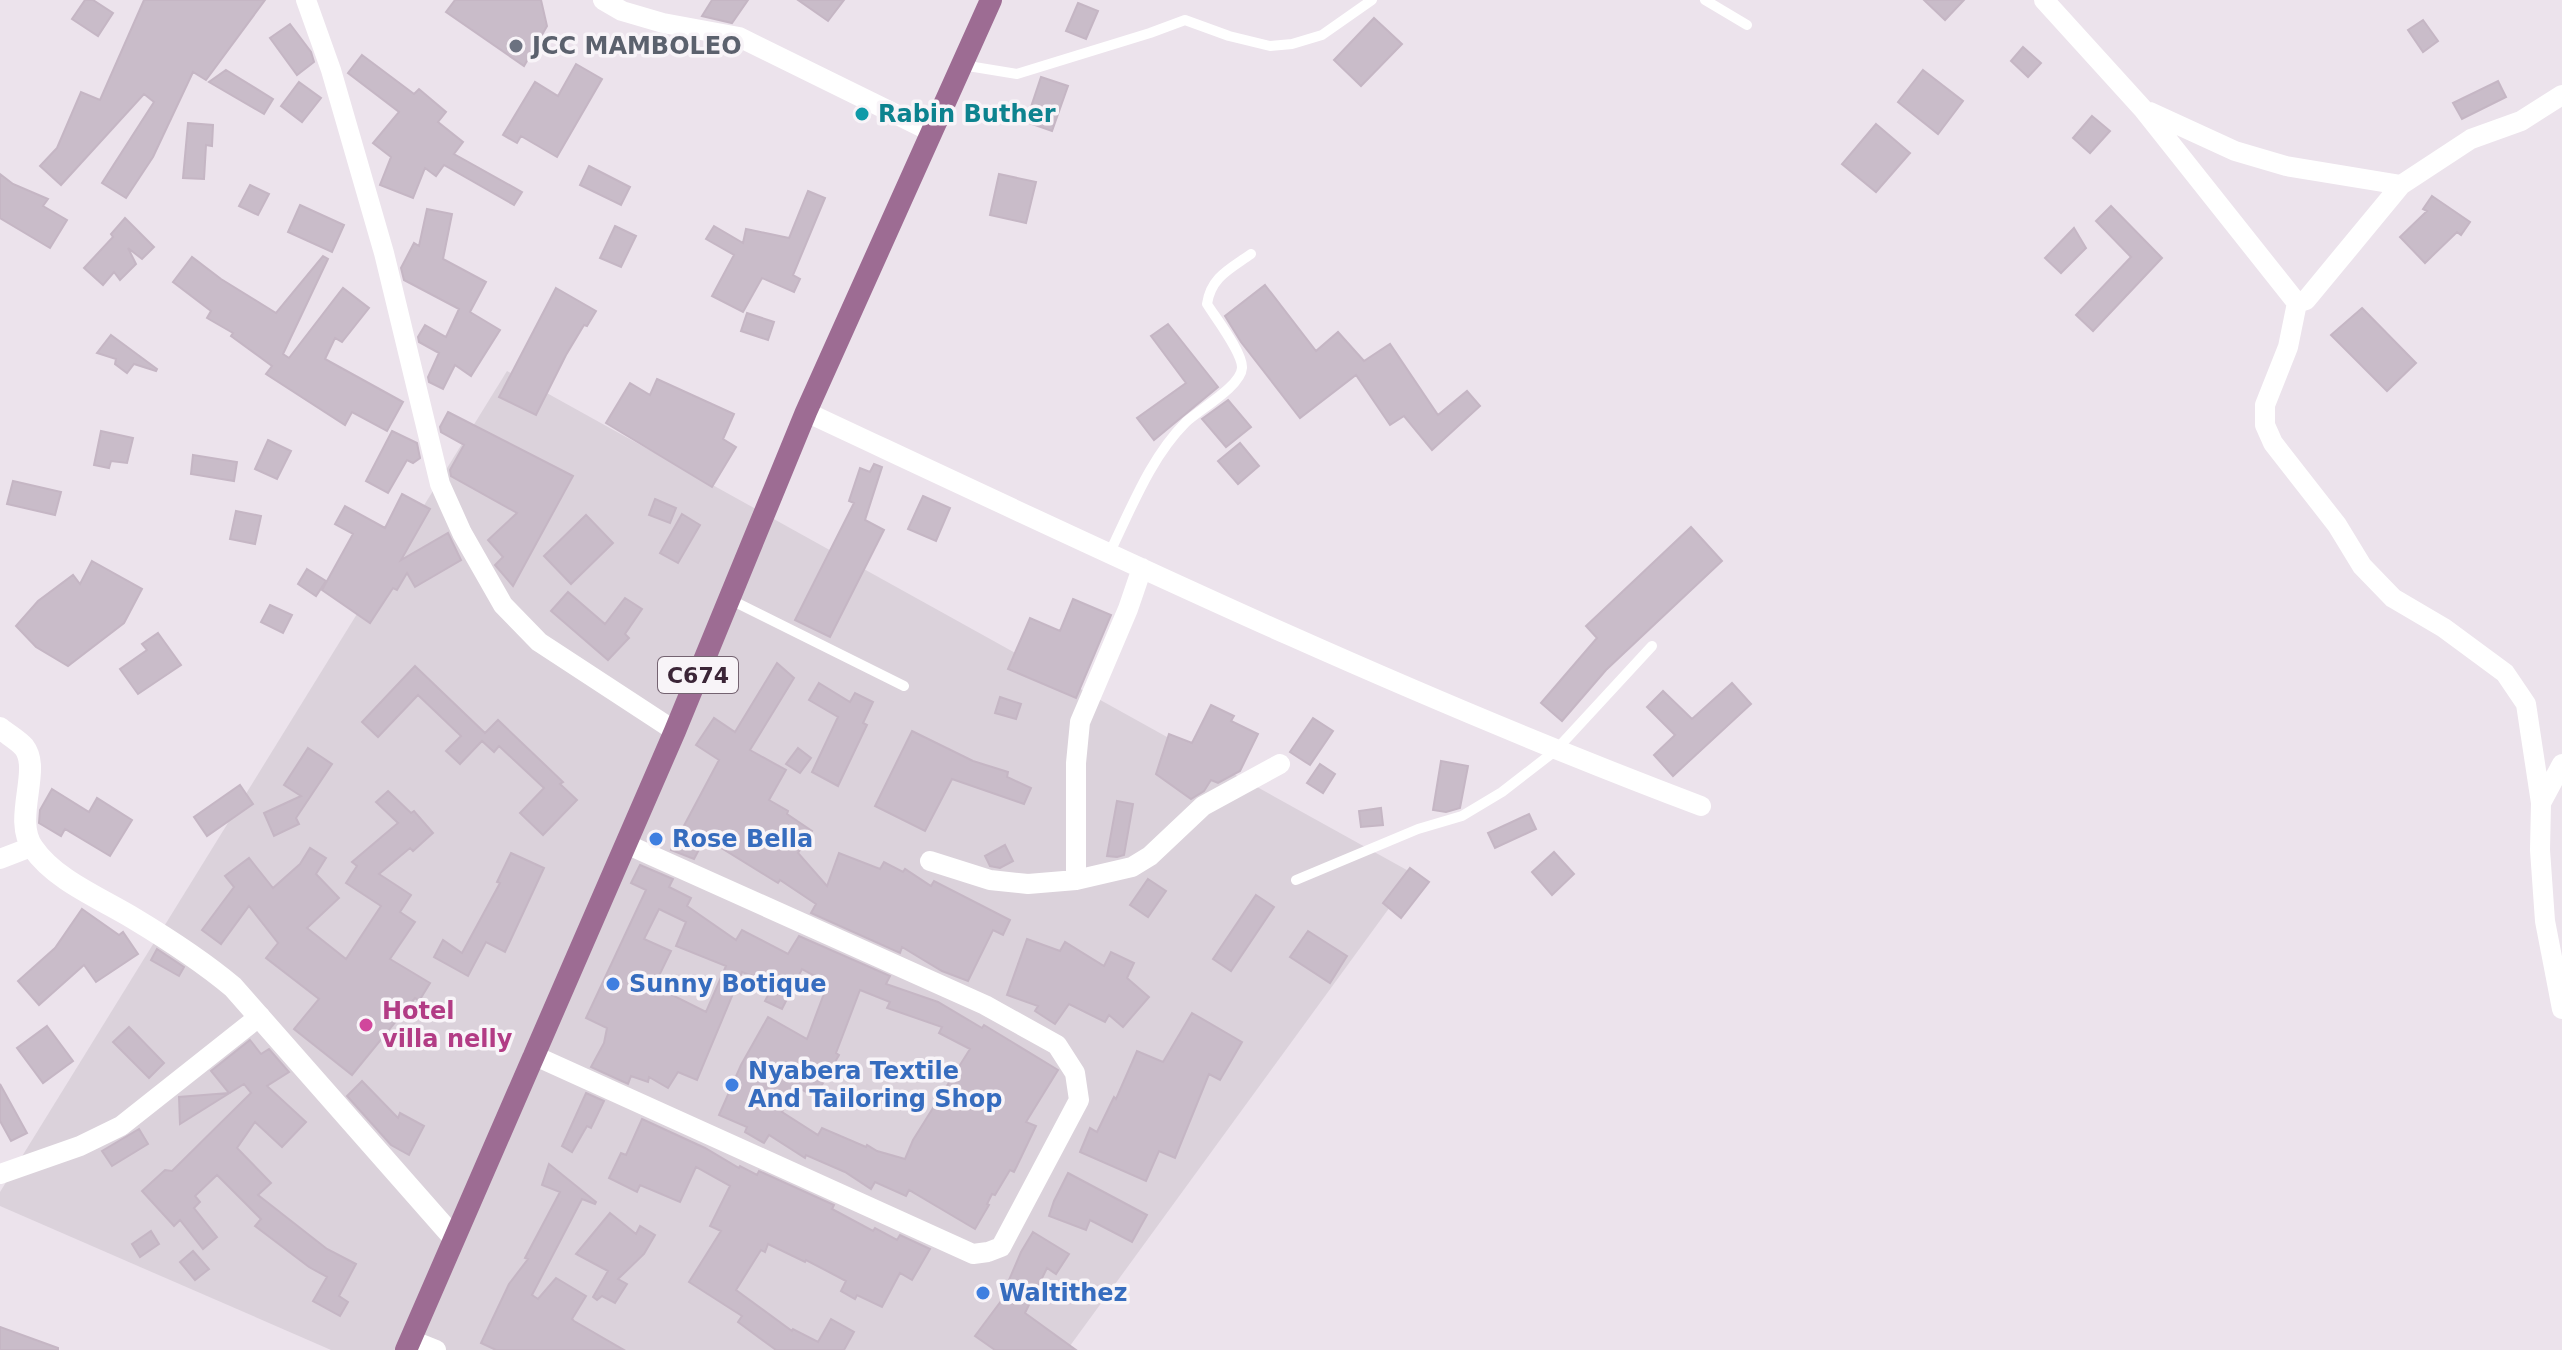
<svg xmlns="http://www.w3.org/2000/svg" width="2562" height="1350" font-family="'DejaVu Sans',sans-serif">
	<style>
		.built { fill: #dbd2db }
		.building { fill: #c9bcc9; stroke: #c5b6c4; stroke-width: 2; fill-rule: evenodd }
		.lines { fill: none; stroke-linecap: round; stroke-linejoin: round }
		.service { stroke: #fff; stroke-width: 10 }
		.minor { stroke: #fff; stroke-width: 20 }
		.tertiary { stroke: #fff; stroke-width: 22 }
		.primary { stroke: #9d6c93; stroke-width: 22 }
		.worship-dot { fill: #6b7280; stroke: #f8f4f8; stroke-width: 3 }
		.culture-dot { fill: #0f9aa8; stroke: #f8f4f8; stroke-width: 3 }
		.shop-dot { fill: #3f7fe0; stroke: #f8f4f8; stroke-width: 3 }
		.hotel-dot { fill: #d1479c; stroke: #f8f4f8; stroke-width: 3 }
		.labels { text-anchor: middle; dominant-baseline: central; stroke-width: 7; stroke-linejoin: round; paint-order: stroke }
		.shield { fill: #f8f4f8; stroke: #746371; stroke-width: 2 }
		.shield-label { font-size: 22px; font-weight: bold; fill: #3b2537 }
		.worship-label { font-size: 24px; font-weight: bold; fill: #5b616d; stroke: #f8f4f8; text-anchor: start }
		.culture-label { font-size: 24px; font-weight: bold; fill: #0d838f; stroke: #f8f4f8; text-anchor: start }
		.shop-label { font-size: 24px; font-weight: bold; fill: #366cbe; stroke: #f8f4f8; text-anchor: start }
		.hotel-label { font-size: 24px; font-weight: bold; fill: #b23c85; stroke: #f8f4f8; text-anchor: start }
	</style>
	<rect width="100%" height="100%" fill="#ece3ec"/>
	<path class="built" d="M507,371l907,503 -347,476h-736l-331,-144v-14z"/>
	<path class="building" d="M85,0h8l20,13 -15,23 -26,-17z
		M144,0h121l-59,80 -13,-8 -40,85 -27,41 -24,-15 52,-81 -10,-8 -83,91 -21,-19 17,-18 24,-56 19,8z
		M455,0h86l6,26 -23,40 -78,-54z
		M712,0h36l-16,23 -30,-7z
		M798,0h46l-16,21z
		M1924,0h40l-19,20z
		M1078,3l20,8 -12,28 -20,-8z
		M1374,18l28,26 -41,42 -27,-26z
		M2423,20l15,21 -15,11 -15,-22z
		M290,24l21,28 3,10 -17,13 -27,-37z
		M2023,47l18,16 -13,14 -17,-16z
		M362,55l52,39 5,-5 27,23 -8,10 25,20 -9,12 68,38 -8,13 -70,-40 -8,11 -11,-8 -12,30 -33,-13 11,-28 -18,-14 26,-31 -51,-39z
		M576,64l26,15 -45,78 -36,-21 -4,7 -14,-8 32,-53 23,14z
		M226,70l47,29 -9,15 -55,-32z
		M1923,70l40,31 -25,33 -40,-32z
		M1041,77l27,9 -16,45 -26,-9z
		M2498,81l8,16 -44,22 -9,-16z
		M299,82l22,16 -19,24 -21,-16z
		M2092,116l18,15 -20,22 -17,-15z
		M188,123l25,2 -1,21 -6,-1 -2,34 -21,-1z
		M1876,124l34,29 -34,39 -34,-28z
		M589,166l41,21 -9,18 -41,-20z
		M0,174l13,10 35,15 -5,7 24,14 -17,28 -50,-30z
		M999,174l37,8 -10,41 -36,-8z
		M250,185l19,9 -11,21 -19,-9z
		M808,191l17,7 -32,77 7,4 -6,13 -32,-14 -19,34 -31,-16 22,-41 -28,-16 8,-13 29,17 3,-14 43,9z
		M2432,196l38,26 -9,13 -4,-3 -32,31 -25,-26 27,-26 -4,-2z
		M300,205l44,20 -12,27 -44,-20z
		M2111,206l51,52 -69,73 -17,-16 55,-58 -35,-36z
		M427,209l25,5 -9,45 43,23 -16,30 30,18 -29,46 -16,-11 -12,24 -14,-7 -1,-5 11,-24 -20,-11 -1,-5 7,-12 21,12 13,-28 -55,-29 -3,-12 13,-25 5,3z
		M125,218l29,29 -12,12 -14,-11 8,16 -16,16 -6,-8 -11,13 -19,-17 29,-31 -2,-3z
		M615,226l21,10 -15,31 -21,-9z
		M2074,228l12,20 -25,25 -16,-15z
		M323,256l5,3 -45,95 6,4 54,-70 26,20 -27,34 -7,-4 -10,21 78,43 -16,29 -35,-19 -7,13 -79,-51 6,-8 -41,-30 2,-3 -26,-15 4,-7 -38,-29 19,-25 29,22 55,34z
		M1265,285l51,66 22,-19 26,29 26,-17 48,71 29,-24 13,15 -48,44 -28,-34 -14,9 -34,-50 -56,43 -59,-76 -16,-26z
		M556,288l40,23 -9,15 -3,-1 -18,30 -30,60 -37,-18z
		M2362,308l54,55 -29,28 -56,-56z
		M747,313l27,9 -6,18 -27,-9z
		M1168,324l50,63 -64,53 -17,-22 49,-35 -35,-47z
		M111,335l46,34 -1,2 -22,-7 -7,9 -12,-9 1,-5 -19,-6z
		M657,379l77,35 -11,25 13,8 -24,40 -106,-64 24,-40 20,12z
		M1228,400l23,27 -25,20 -24,-28z
		M448,412l125,64 -60,110 -18,-21 8,-8 -15,-17 29,-27 -66,-37 -1,-6 14,-25 -23,-13 -1,-5z
		M101,431l32,7 -6,25 -16,-2 -2,7 -15,-3z
		M392,431l25,12 3,15 -7,5 -6,-3 -19,33 -22,-12z
		M268,440l23,11 -14,28 -22,-10z
		M1240,443l19,23 -21,18 -20,-23z
		M193,455l44,7 -3,19 -43,-7z
		M874,464l8,3 -17,53 19,10 -54,107 -35,-17 59,-117 -5,-2 11,-33 10,4z
		M13,481l48,11 -6,23 -48,-11z
		M402,494l28,15 -29,51 47,-27 13,27 -46,27 -8,-14 -10,17 -4,-2 -23,35 -48,-33 31,-56 -18,-10 10,-18 40,22z
		M923,496l27,12 -14,33 -28,-12z
		M655,499l21,9 -6,15 -21,-8z
		M236,511l25,5 -6,28 -25,-5z
		M682,514l18,11 -22,38 -18,-10z
		M586,515l27,28 -42,41 -27,-28z
		M1691,527l31,34 -116,109 -44,51 -21,-18 56,-65 -11,-12z
		M92,561l50,28 -18,34 -56,43 -32,-19 -20,-21 22,-25 35,-26 7,9z
		M307,569l19,12 -10,15 -18,-12z
		M568,592l37,32 20,-26 17,11 -17,25 4,4 -21,22 -57,-49z
		M1073,599l38,16 -35,83 -68,-29 22,-51 30,13z
		M270,605l22,10 -9,18 -22,-11z
		M158,633l23,32 -43,29 -18,-25 27,-19 -5,-6z
		M777,663l17,15 -44,72 36,20 -17,30 19,11 -1,3 25,17 -14,22 29,33 12,-33 41,16 4,-7 19,10 2,-3 26,17 3,-5 76,39 -7,15 -10,-5 -25,51 -26,-10 -40,-24 -2,6 -89,-40 5,-9 -36,-24 -2,3 -73,-45 -11,21 -23,-9 48,-90 -23,-15 18,-27 21,14z
		M415,666l70,67 13,-13 65,62 -3,2 17,16 -34,35 -23,-22 24,-25 -45,-42 -5,6 -12,-11 -22,23 -14,-13 15,-15 -43,-41 -40,42 -16,-15z
		M819,683l31,19 5,-9 18,9 -10,21 4,2 -29,61 -26,-14 26,-55 -29,-17z
		M1732,683l19,21 -78,72 -19,-21 21,-20 -28,-28 16,-16 29,28z
		M1000,697l21,7 -5,15 -21,-6z
		M1211,705l23,11 -3,5 27,13 -18,37 -22,12 -7,-3 -7,11 -13,8 -35,-25 13,-40 23,9z
		M1313,718l20,13 -23,34 -20,-13z
		M912,731l61,30 35,11 -1,5 24,11 -7,16 -72,-25 -27,52 -50,-25z
		M308,748l24,16 -36,54 3,6 -25,12 -10,-23 37,-17 -17,-11z
		M798,748l13,10 -11,15 -14,-9z
		M1441,761l27,5 -8,42 -14,4 -13,-2z
		M1320,764l15,10 -12,19 -16,-10z
		M240,785l13,19 -46,32 -13,-19z
		M52,789l37,23 8,-14 35,22 -22,36 -45,-27 -4,7 -22,-13 1,-13z
		M388,791l23,22 3,-2 19,22 -20,18 -3,-3 -31,26 32,21 -11,17 15,10 -25,37 40,24 -11,18 -4,-3 -63,77 -58,-46 25,-30 -53,-41 12,-15 -29,-37 -28,38 -19,-14 32,-43 -9,-11 24,-18 24,30 27,-24 10,-16 16,10 -10,16 23,24 -32,30 39,31 35,-53 -35,-23 11,-17 -5,-4 46,-39 -22,-21z
		M1117,801l16,3 -9,51 -7,2 -10,-1z
		M1381,808l2,17 -22,2 -2,-16z
		M1529,814l7,15 -41,19 -7,-15z
		M1005,845l8,16 -13,7 -10,-2 -5,-10z
		M1554,852l20,22 -22,21 -20,-23z
		M511,853l33,15 -39,84 -19,-10 -18,34 -34,-19 9,-17 19,13 38,-70 -3,-1z
		M640,865l33,14 -4,8 22,11 -4,8 49,34 6,-10 46,24 11,-18 91,40 -4,8 52,18 44,26 2,-3 74,45 -32,52 10,4 -22,46 -4,-2 -15,25 -3,-1 -5,10 2,1 -14,24 -66,-39 -3,6 -31,-14 -4,7 -26,-17 -39,-17 -1,3 -36,-23 -5,8 -19,-11 2,-5 -28,-12 22,-50 27,-48 39,22 21,-56 -26,-14 -20,40 -17,-8 9,-17 -32,-12 -45,108 -19,-8 -10,16 -19,-11 -1,5 -17,-6 -3,8 -37,-17 13,-24 3,-15 -21,-10 60,-128 -15,-7zM659,909l27,13 -10,24 50,20 -20,46 -52,-26 17,-35 -27,-12zM860,990l30,12 -3,6 55,19 -3,6 31,16 -57,91 -8,19 -28,-8 -10,-6 -1,2 -44,-19 -4,7 -36,-23 15,-25 18,10 24,-42 -3,-2z
		M1410,868l19,14 -28,36 -18,-15z
		M1148,879l18,12 -18,26 -18,-12z
		M1256,895l18,12 -43,64 -18,-12z
		M82,909l37,26 4,-3 15,22 -42,28 -12,-17 -45,40 -21,-24 37,-33z
		M1308,931l39,25 -17,27 -40,-26z
		M1027,939l33,12 5,-9 39,24 7,-14 23,11 -7,15 22,19 -26,30 -14,-12 -4,7 -36,-18 -14,20 -20,-13 3,-5 -31,-11z
		M157,949l27,18 -5,9 -28,-16z
		M1192,1013l50,29 -22,38 -11,-6 -34,84 -16,-7 -13,30 -66,-29 10,-24 7,4 17,-35 2,2 21,-48 26,11z
		M47,1026l26,35 -30,22 -26,-35z
		M129,1027l35,36 -15,15 -36,-36z
		M250,1040l11,14 8,-5 20,23 -22,14 39,36 -24,25 -27,-25 -18,26 34,35 -13,12 69,54 29,15 -17,32 9,6 -8,14 -27,-15 14,-24 -18,-10 -54,-41 6,-7 -44,-44 -22,21 5,6 -6,6 23,29 -14,12 -23,-29 -6,6 -32,-35 23,-21 7,1 79,-78 -7,-9 -64,40 -1,-27 50,-4 -18,-22z
		M362,1081l36,37 2,-5 24,13 -15,29 -18,-10 -44,-49z
		M0,1084l27,49 -16,8 -11,-20z
		M586,1093l18,8 -13,27 -4,-2 -15,26 -10,-6z
		M642,1119l63,29 34,20 1,-2 17,9 2,-4 75,34 -2,4 41,22 2,-3 22,12 3,-5 30,14 -18,31 -12,-7 -18,34 -25,-12 -2,4 -14,-8 5,-10 -40,-21 -1,2 -37,-18 -3,8 -4,-2 -25,40 56,41 1,-2 25,13 13,-23 23,13 -10,18h-68l-38,-28 4,-6 -53,-34 32,-51 -11,-5 20,-40 -34,-19 -16,35 -40,-17 -3,7 -28,-14 12,-25 5,2z
		M139,1129l9,15 -36,22 -10,-15z
		M549,1164l47,38 -1,2 -13,-5 -50,96 6,4 18,-21 30,18 -14,23 2,2 50,29h-128l-15,-7 28,-59 19,-25 -3,-1 35,-66 -18,-7z
		M1068,1173l79,42 -15,27 -42,-22 -4,10 -37,-14 5,-15z
		M610,1213l26,21 4,-8 15,9 -11,19 -26,25 9,5 -12,19 -13,-7 -5,4 -4,-3 15,-26 -32,-17z
		M151,1231l8,13 -19,13 -8,-13z
		M1033,1232l36,22 -13,20 -9,-6 -22,45 51,37h-81l-20,-14 35,-47 -4,-2 15,-35z
		M193,1251l16,18 -14,11 -15,-18z
		M0,1327l58,21v2h-58z"/>
	<g class="lines">
		<path class="service" d="M1705,0l42,25
			M962,65l55,9 133,-41 35,-13 44,16 41,10 22,-2 30,-9 50,-35
			M1109,554c22,-45 41,-96 77,-132 14,-13 55,-36 56,-54 1,-15 -27,-51 -35,-64 4,-27 23,-35 44,-50
			M729,599l175,87
			M1296,880l122,-51 44,-13 40,-24 53,-41 97,-105"/>
		<path class="minor" d="M306,0l25,70 53,183 56,231 22,49 41,72 36,37 136,89
			M603,0l19,11 41,12 76,14 193,95
			M2044,0l99,109 154,194 9,-3 95,-115 70,-46 50,-18 41,-26
			M2150,112l85,39 51,15 115,19
			M2297,303l-9,44 -23,58v20l8,18 64,82 25,41 31,32 51,30 61,45 21,31 15,99
			M806,412c295,138 590,279 895,394
			M2562,764l-21,39 -1,47 5,71 17,88
			M0,859l31,-12
			M930,861l60,19 38,4 48,-4 56,-13 18,-11 53,-50 77,-42
			M1076,880v-117l4,-41 48,-113 14,-41
			M533,1055l440,199 15,-2 13,-5 78,-147 -4,-27 -18,-28 -72,-40 -359,-161
			M0,1174l80,-28 41,-20 139,-110
			M411,1340l25,10"/>
		<path class="tertiary" d="M0,728c7,6 18,12 24,19 18,23 -12,72 9,101 22,32 67,50 100,70 35,21 69,43 100,69l221,251"/>
		<path class="primary" d="M406,1350l269,-619 131,-319 185,-412"/>
	</g>
	<circle class="worship-dot" cx="516" cy="46" r="8"/>
	<circle class="culture-dot" cx="862" cy="114" r="8"/>
	<g class="shop-dot">
		<circle cx="656" cy="839" r="8"/>
		<circle cx="613" cy="984" r="8"/>
		<circle cx="732" cy="1085" r="8"/>
		<circle cx="983" cy="1293" r="8"/>
	</g>
	<circle class="hotel-dot" cx="366" cy="1025" r="8"/>
	<g class="labels">
		<rect class="shield" x="658" y="657" width="80" height="36" rx="6"/>
		<g class="shield-label">
			<text x="698" y="675">C674</text>
		</g>
		<g class="worship-label">
			<text x="532" y="46">JCC MAMBOLEO</text>
		</g>
		<g class="culture-label">
			<text x="878" y="114">Rabin Buther</text>
		</g>
		<g class="shop-label">
			<text x="672" y="839">Rose Bella</text>
			<text x="629" y="984">Sunny Botique</text>
			<text x="748" y="1071">Nyabera Textile<tspan x="748" dy="28">And Tailoring Shop</tspan></text>
			<text x="999" y="1293">Waltithez</text>
		</g>
		<g class="hotel-label">
			<text x="382" y="1011">Hotel<tspan x="382" dy="28">villa nelly</tspan></text>
		</g>
	</g>
</svg>
